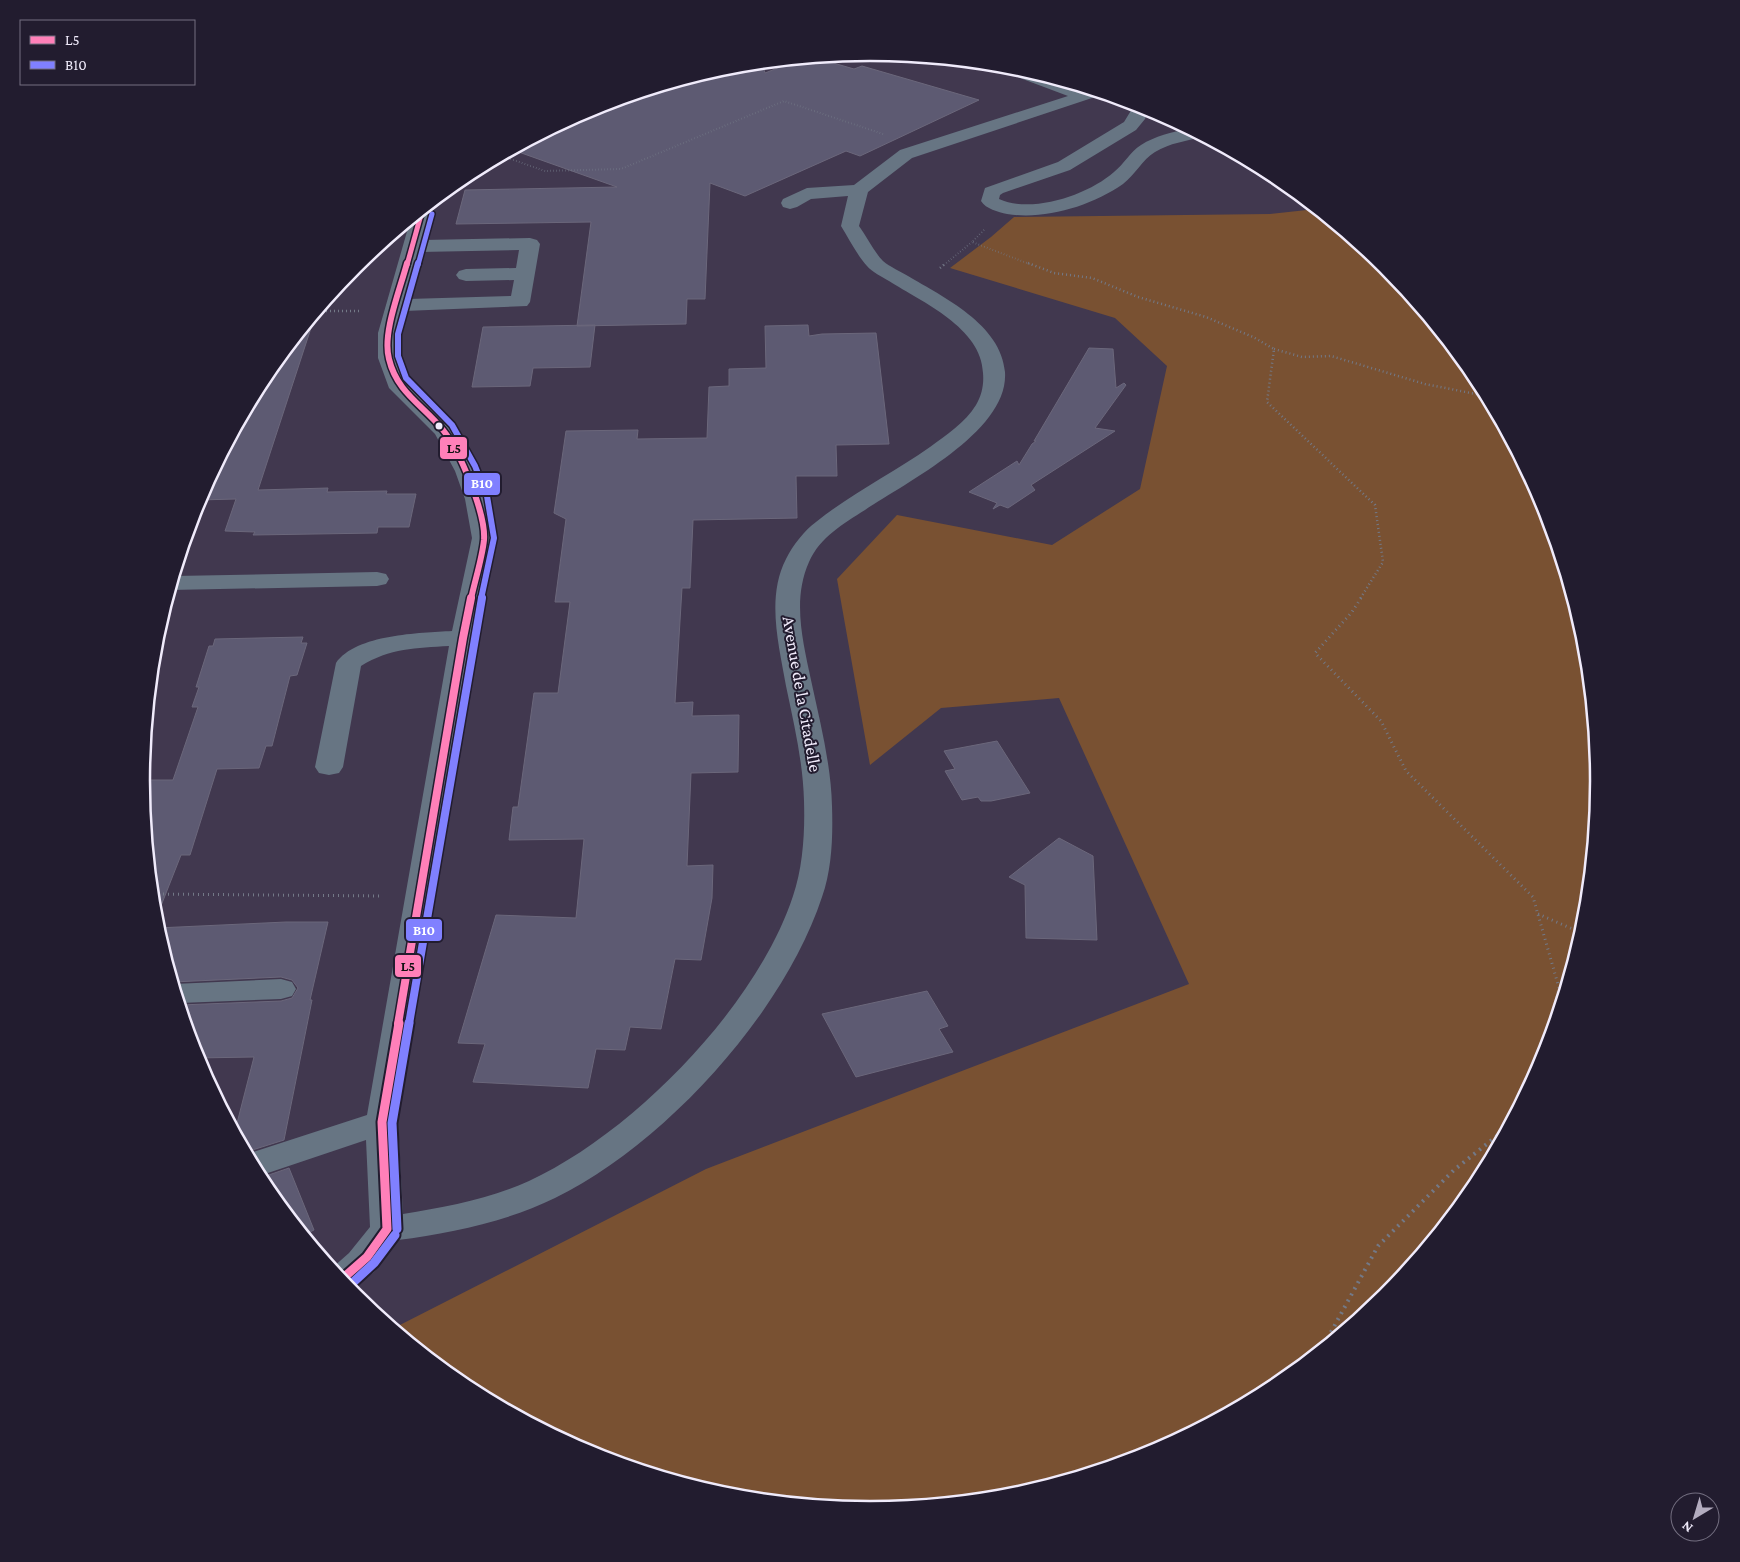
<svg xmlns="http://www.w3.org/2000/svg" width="1740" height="1562" font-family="'Crimson Pro',serif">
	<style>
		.green { fill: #795132 }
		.building { fill: #5d5a72; stroke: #6b677b }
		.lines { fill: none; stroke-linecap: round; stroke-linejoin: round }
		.path-far3 { stroke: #737987; stroke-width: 2; stroke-dasharray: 0.5 2.5; stroke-linecap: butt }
		.path-far2 { stroke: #737987; stroke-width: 2.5; stroke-dasharray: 1 3; stroke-linecap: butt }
		.path-far1 { stroke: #737987; stroke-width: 3; stroke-dasharray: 1 4; stroke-linecap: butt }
		.path { stroke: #737987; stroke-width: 4; stroke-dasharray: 2 5; stroke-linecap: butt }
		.minor { fill: #677583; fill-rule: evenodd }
		.bus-1-far3-casing { stroke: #221c2f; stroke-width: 8 }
		.bus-1-far2-casing { stroke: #221c2f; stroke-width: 9 }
		.bus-1-far1-casing { stroke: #221c2f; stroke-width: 11 }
		.bus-1-casing { stroke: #221c2f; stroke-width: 13 }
		.bus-2-far3-casing { stroke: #221c2f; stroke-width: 8 }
		.bus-2-far2-casing { stroke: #221c2f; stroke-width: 9 }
		.bus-2-far1-casing { stroke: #221c2f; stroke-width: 11 }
		.bus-2-casing { stroke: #221c2f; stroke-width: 13 }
		.bus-1-far3 { stroke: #ff80b9; stroke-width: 5 }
		.bus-1-far2 { stroke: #ff80b9; stroke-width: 6 }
		.bus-1-far1 { stroke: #ff80b9; stroke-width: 8 }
		.bus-1 { stroke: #ff80b9; stroke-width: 9 }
		.bus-2-far3 { stroke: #8080ff; stroke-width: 5 }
		.bus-2-far2 { stroke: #8080ff; stroke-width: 6 }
		.bus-2-far1 { stroke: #8080ff; stroke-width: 8 }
		.bus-2 { stroke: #8080ff; stroke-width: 9 }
		.bus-dot { fill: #f0ebfb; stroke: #221c2f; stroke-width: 2 }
		.labels { text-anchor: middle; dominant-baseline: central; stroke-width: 4; stroke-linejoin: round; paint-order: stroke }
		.street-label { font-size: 18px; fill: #f0ebfb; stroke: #221c2f }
		.rim { fill: none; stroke: #f0ebfb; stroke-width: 2.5 }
		.line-badge { stroke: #221c2f; stroke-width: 2 }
		.badge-label { font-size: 14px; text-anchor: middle; font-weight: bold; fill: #fff }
		.pale-badge-label { font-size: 14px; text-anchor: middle; font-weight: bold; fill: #111 }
	</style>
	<rect width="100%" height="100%" fill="#41384f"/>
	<path class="green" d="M1316,209l69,57 91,111 67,125 42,137 13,142 -14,142 -41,137 -67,126 -91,110 -111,91 -125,67 -137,42 -142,13 -142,-14 -137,-41 -126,-67 -71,-59 312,-159 483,-185 -130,-286 -118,10 -71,57 -33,-186 60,-64 155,30 88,-56 27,-123 -52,-48 -165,-50 41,-31 23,-20 256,-3z"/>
	<path class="building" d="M816,58l38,11 8,-3 117,34 -119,56 -14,-5 -101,45 -35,-13 -5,116h-18l-1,25 -109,2 14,-104 -135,2 9,-34 152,-3 -104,-37 78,-42 137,-42 34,-3 3,10 33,-13z
		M306,325l5,3 -53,162 70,-2 -1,4 60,-1 -1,3h30l-7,33h-31l-1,6 -124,2 2,-3 -30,-1 11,-32 -38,1 66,-124z
		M595,325l-5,42 -57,1 -3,18 -58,1 11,-60z
		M808,325l1,11 13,-2 54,-1 13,111 -53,1 1,31h-41l1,42 -104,2 -3,68h-8l-7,115 18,-1 -1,14 47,-1 -1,57 -47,1 -4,93 26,-1 -1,33 -11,62 -26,-1 -14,70 -31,-2 -5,23 -29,-1 -8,39 -115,-6 12,-38 -27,-1 38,-128 80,3 8,-79 -75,1 4,-33h5l16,-114h24l12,-91h-15l11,-83 -12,-6 12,-82 72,-1 -1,9 70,-1 2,-51 20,-1v-17l37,-1 -1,-42z
		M1089,348l24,1 3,39 8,-5 2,2 -31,43 20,3 -84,54 4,5 -27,18 -8,-3 -7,4 4,-6 -28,-11 48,-31 2,4 13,-21 4,-3h-2z
		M303,637l-2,6h6l-10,32 -7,1 -18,70h-6l-7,22 -42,1 -27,86h-9l-26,66 -13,-141h31l25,-73h-6l7,-20h-3l13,-41h4l2,-7z
		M997,741l33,52 -39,8h-10l-3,-4 -16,3 -17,-29 10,-2 -11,-18z
		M1059,838l34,18 4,84 -71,-2 -1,-53 -16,-8z
		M286,922h42l-18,78h2l-28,140 -38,12 -11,-21 19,-74 -58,1 -16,-53 101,-4 11,-3 6,-10 -6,-8 -11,-3 -108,5 -16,-54z
		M927,991l21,35 -9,3 14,23 -97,25 -34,-63z
		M289,1168l25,62 -10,5 -40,-50 -4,-7z"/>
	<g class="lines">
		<path class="path-far3" d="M502,156l43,15 76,-2 163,-68 99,33
			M984,230l-12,12 60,23
			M944,265l28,-23"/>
		<path class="path-far2" d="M1028,263l26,10 38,5 46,19 68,20 47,20 21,12 -7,53 108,103 8,57 -23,37
			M940,268l6,-5
			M318,311h44
			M1274,349l28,8 29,-1 94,28 61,12"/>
		<path class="path-far1" d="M1361,598l-9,14 -37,41 66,68 25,50 127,126 26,91 -8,36
			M153,894l230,2
			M1538,914l44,19"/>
		<path class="path" d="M1543,1060l8,-37
			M1309,1359l15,-14 54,-99 76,-76 53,-42"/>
		<path class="minor" d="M991,64l21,3 73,23 19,4 -192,64 -44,34 -9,34c8,11 15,26 24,35 7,6 17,10 25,15 35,21 93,48 97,96 4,59 -97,109 -140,138 -22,14 -45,27 -56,52 -17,38 -6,80 2,118 9,42 20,84 21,126 1,30 0,63 -10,91 -38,116 -158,248 -267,301 -49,24 -104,35 -157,42l-24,32 -24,19 -18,-23 17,-15 21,-26 -4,-87 -107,36 -12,-22 120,-39 82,-469c-33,2 -59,2 -88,20l-18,101 -4,6 -10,2 -10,-2 -4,-6 21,-104c20,-29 84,-30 116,-32l20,-93 -7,-39 -10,-28 -20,-37 -46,-46 -11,-30v-25l32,-112 17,-14 4,4 -8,29 107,-2 7,2 3,4 -10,58 -3,4 -123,5 -6,22v25l9,23 48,50 22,40 12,28 7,39 -20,100 -78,484 5,92c43,-7 86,-15 126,-33 104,-48 228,-175 264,-285 10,-29 12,-64 11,-95 -1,-39 -10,-77 -18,-115 -7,-41 -20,-88 0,-127 7,-14 18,-28 30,-37 36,-29 77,-49 114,-75 16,-12 35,-24 46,-42 6,-10 8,-21 7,-32 -1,-45 -61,-71 -94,-92 -7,-4 -17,-9 -22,-15 -10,-11 -18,-27 -26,-40l7,-30 -37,3 -14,8 -7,2 -7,-2 -2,-4 2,-4 24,-11 47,-3 46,-35 168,-54 -75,-28zM519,250l-3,18 -50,1 -7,2 -3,4 3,4 7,2 48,-1 -3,16 -103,3 12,-47z
			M1135,104l14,4 -4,11 -9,11 -66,40 -67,23 -3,2 -1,4c33,15 89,-4 115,-27 10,-8 16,-20 27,-27 14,-9 31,-13 47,-16l14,8c-16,4 -32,6 -47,15 -13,8 -20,23 -32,32 -32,22 -77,36 -116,30 -9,-2 -21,-5 -26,-13l4,-13 73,-26 66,-40z
			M377,572l9,2 3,5 -3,5 -9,2 -207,4 5,-14z
			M281,979l11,3 4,7 -4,7 -11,3 -101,4 -6,-19z"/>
		<g class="bus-1-far3-casing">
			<path id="bus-1-far3" d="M407,265l15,-54"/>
		</g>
		<g class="bus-1-far2-casing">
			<path id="bus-1-far2" d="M407,263c-7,27 -25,70 -18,96 8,34 34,46 54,71 17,21 43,84 41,110 -2,19 -9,40 -13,59"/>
		</g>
		<g class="bus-1-far1-casing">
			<path id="bus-1-far1" d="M398,1024l65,-386 8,-40"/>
		</g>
		<g class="bus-1-casing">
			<path id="bus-1" d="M387,1229l-5,-107 17,-99
				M341,1280l26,-23 20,-28"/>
		</g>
		<g class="bus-2-far3-casing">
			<path id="bus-2-far3" d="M418,265l14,-51"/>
		</g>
		<g class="bus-2-far2-casing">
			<path id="bus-2-far2" d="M418,263l-20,71v22l8,22 46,47 23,41 12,30 7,42 -13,61"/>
		</g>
		<g class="bus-2-far1-casing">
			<path id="bus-2-far1" d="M409,1024l73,-426"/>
		</g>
		<g class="bus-2-casing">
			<path id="bus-2" d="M397,1229l-5,-106 17,-100
				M348,1287l26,-24 21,-28"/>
		</g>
		<use href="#bus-1-far3" class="bus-1-far3"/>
		<use href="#bus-1-far2" class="bus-1-far2"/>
		<use href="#bus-1-far1" class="bus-1-far1"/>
		<use href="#bus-1" class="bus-1"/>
		<use href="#bus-2-far3" class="bus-2-far3"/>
		<use href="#bus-2-far2" class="bus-2-far2"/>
		<use href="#bus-2-far1" class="bus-2-far1"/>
		<use href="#bus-2" class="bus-2"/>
	</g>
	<circle class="bus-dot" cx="439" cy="426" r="4.5"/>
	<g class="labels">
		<g class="street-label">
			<text transform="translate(802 694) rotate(80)">Avenue de la Citadelle</text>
		</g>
	</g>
	<path d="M0 0H1740V1562H0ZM150 781a720 720 0 1 1 1440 0a720 720 0 1 1-1440 0Z" fill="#221c2f" fill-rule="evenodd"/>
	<path class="rim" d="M150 781a720 720 0 1 1 1440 0a720 720 0 1 1-1440 0Z"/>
	<g class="line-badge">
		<rect x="439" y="436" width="29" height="24" rx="5" fill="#ff80b9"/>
		<rect x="463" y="472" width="38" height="24" rx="5" fill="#8080ff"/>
		<rect x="405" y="918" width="38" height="24" rx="5" fill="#8080ff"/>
		<rect x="394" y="954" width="28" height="24" rx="5" fill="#ff80b9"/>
	</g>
	<g class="badge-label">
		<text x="482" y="488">B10</text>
		<text x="424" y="935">B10</text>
	</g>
	<g class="pale-badge-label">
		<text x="454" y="453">L5</text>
		<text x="408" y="971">L5</text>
	</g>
	<rect x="20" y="20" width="175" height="65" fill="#221c2f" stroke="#746f81"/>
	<rect x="30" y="36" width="25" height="8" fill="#ff80b9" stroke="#746f81"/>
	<text x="65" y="45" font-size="15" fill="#f0ebfb">L5</text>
	<rect x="30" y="61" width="25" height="8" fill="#8080ff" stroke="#746f81"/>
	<text x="65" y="70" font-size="15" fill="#f0ebfb">B10</text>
	<g transform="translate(1695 1517) rotate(218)"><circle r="24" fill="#221c2f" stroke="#746f81"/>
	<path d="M0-4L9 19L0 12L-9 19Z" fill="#b3acbf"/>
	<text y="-8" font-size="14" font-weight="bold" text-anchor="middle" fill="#f0ebfb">N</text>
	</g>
</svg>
